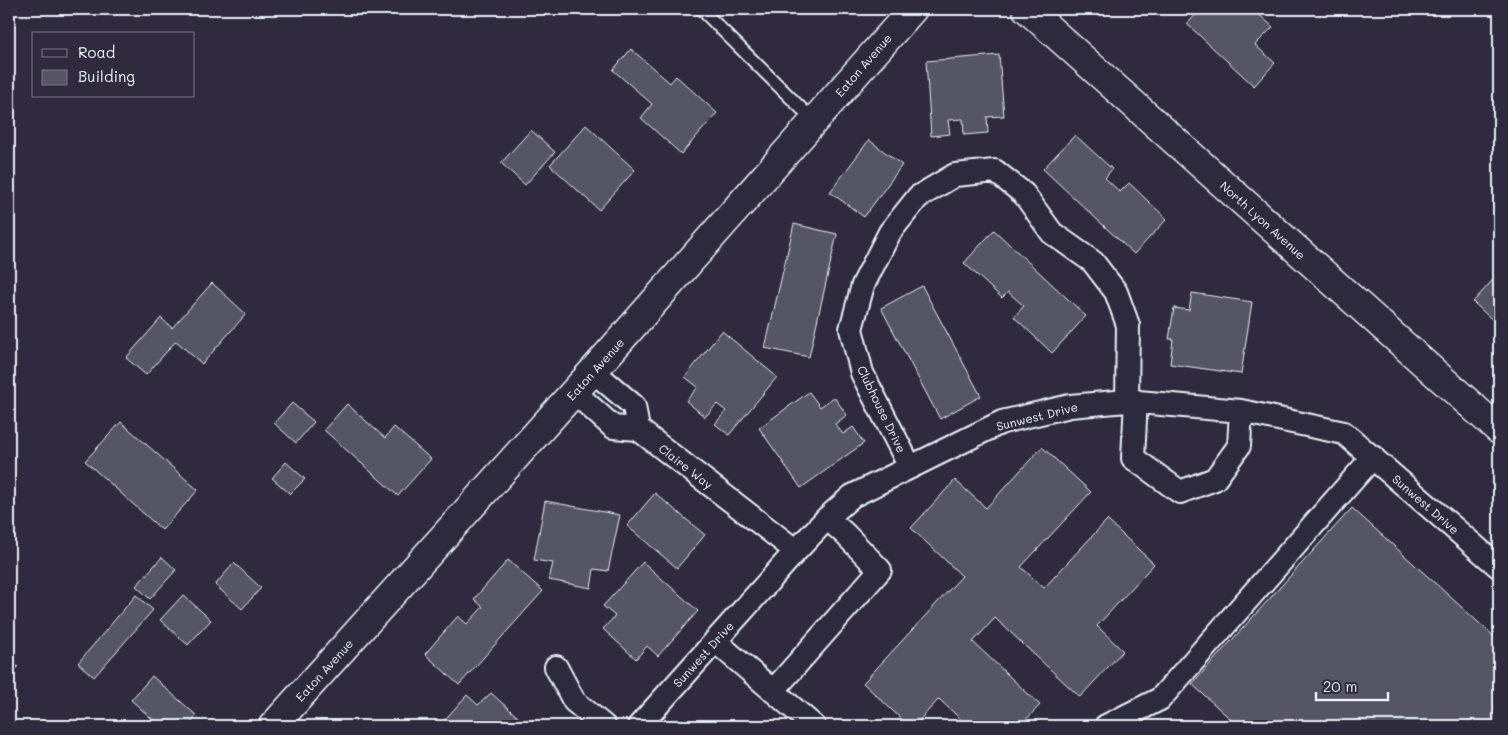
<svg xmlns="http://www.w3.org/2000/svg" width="1508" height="735" font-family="Mali,sans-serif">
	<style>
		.building { fill: #575565; stroke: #e8f1f8 }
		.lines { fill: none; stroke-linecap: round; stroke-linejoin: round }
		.service-casing { stroke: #e8f1f8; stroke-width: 15 }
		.minor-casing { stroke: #e8f1f8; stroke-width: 26 }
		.tertiary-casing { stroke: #e8f1f8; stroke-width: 31 }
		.service { stroke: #2f2a3d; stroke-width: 11 }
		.minor { stroke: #2f2a3d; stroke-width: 22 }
		.tertiary { stroke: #2f2a3d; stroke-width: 28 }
		.labels { text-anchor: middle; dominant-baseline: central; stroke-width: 5; stroke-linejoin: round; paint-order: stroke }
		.street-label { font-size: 12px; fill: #e8f1f8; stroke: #2f2a3d }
	</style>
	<rect width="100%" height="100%" fill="#2f2a3d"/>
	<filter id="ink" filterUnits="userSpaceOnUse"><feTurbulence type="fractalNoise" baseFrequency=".02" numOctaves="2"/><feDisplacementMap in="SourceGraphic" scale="10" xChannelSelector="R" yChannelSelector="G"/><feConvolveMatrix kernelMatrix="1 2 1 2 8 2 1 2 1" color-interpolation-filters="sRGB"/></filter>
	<g filter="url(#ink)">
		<path class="building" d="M1201,9h52l20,18 -18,18 20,18 -21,23 -67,-62z
			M631,49l39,34 6,-7 41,37 -36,41 -40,-36 11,-14 -39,-34z
			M999,55l5,61 -17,1 1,16 -24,2 -1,-16 -15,1 2,14 -19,2 -5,-75z
			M586,125l49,45 -36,40 -49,-45z
			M531,130l24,22 -30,33 -24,-22z
			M1075,135l37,34 -7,9 15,14 9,-9 38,36 -33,35 -91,-85z
			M869,140l33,25 -38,52 -34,-25z
			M794,224l43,10 -28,123 -44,-9z
			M994,230l92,86 -34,37 -38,-36 10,-11 -16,-14 -6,6 -38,-35z
			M1499,273v53l-26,-24z
			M212,283l34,31 -44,50 -26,-23 -30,34 -20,-17 35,-40 11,10z
			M922,286l59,110 -41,23 -59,-111z
			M1192,293l60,9 -11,72 -71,-10 3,-25h-4l5,-31 15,2z
			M722,331l55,46 -48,58 -14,-11 11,-13 -9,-7 -12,13 -19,-16 12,-14 -13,-10z
			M809,392l11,15 14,-10 13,18 -12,9 8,10 10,-7 11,16 -63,45 -42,-60z
			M292,403l22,19 -18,21 -22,-20z
			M347,404l38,34 9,-11 37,32 -33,37 -74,-66z
			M121,422l77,68 -36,40 -77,-69z
			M1042,447l49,45 -70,75 23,21 63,-68 47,44 -57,62 26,25 -43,46 -85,-79 -22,24 67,63 -20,21h-52l-29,-27 -25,27h-5l-46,-43 99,-107 -51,-48 44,-48 31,28z
			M286,462l19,17 -15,15 -18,-16z
			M655,493l50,42 -28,33 -50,-42z
			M545,501l75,14 -12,56 -14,-2 -3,19 -42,-8 4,-17 -19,-3z
			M1352,508l147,133v85h-261l-46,-42z
			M162,557l14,13 -26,29 -14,-13z
			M508,560l35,31 -84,94 -34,-31 33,-38 9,8 16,-17 -9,-8z
			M643,562l55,49 -40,45 -11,-10 -11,13 -33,-30 12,-13 -12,-10z
			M234,563l27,25 -19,21 -27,-24z
			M136,595l17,15 -59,67 -16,-14z
			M183,595l28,25 -23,25 -28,-25z
			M9,658l9,9 -9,10z
			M152,676l45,40 -9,10h-28l-29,-26z
			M491,693l29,26 -7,7h-74l28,-31 11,10z"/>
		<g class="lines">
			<g class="service-casing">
				<path id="service" d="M701,9l113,112"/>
			</g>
			<g class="minor-casing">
				<path id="minor" d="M593,371l41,35 4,23
					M574,392l39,35 25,2 158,122
					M1136,401l-3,57 47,34 35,-13 24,-33 2,-35
					M910,467l-48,-94 -11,-44 12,-44 27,-53 28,-35 37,-22 40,-4 29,23 28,39 41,29 23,30 12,33 -1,76
					M715,641l99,85
					M556,667l18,34 30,25
					M773,691l107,-121 -35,-36 -18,-16
					M639,726l157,-175 31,-33 25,-22 150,-74 68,-16 57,-5 114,10 103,22 155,134
					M1106,726l54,-27 213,-242"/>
			</g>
			<g class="tertiary-casing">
				<path id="tertiary" d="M1027,9l472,421
					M273,726l320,-355 320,-362"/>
			</g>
			<use href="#service" class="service"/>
			<use href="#minor" class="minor"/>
			<use href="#tertiary" class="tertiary"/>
		</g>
	</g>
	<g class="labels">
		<g class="street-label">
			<text transform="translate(863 65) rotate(-49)">Eaton Avenue</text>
			<text transform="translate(1263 220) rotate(42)">North Lyon Avenue</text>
			<text transform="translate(595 369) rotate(-48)">Eaton Avenue</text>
			<text transform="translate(882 409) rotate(64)">Clubhouse Drive</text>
			<text transform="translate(1037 416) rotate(-14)">Sunwest Drive</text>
			<text transform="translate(686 466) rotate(38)">Claire Way</text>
			<text transform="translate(1426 504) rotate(41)">Sunwest Drive</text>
			<text transform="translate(703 654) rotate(-48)">Sunwest Drive</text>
			<text transform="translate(324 670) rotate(-48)">Eaton Avenue</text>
		</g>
	</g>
	<rect width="1508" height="735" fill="none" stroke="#2f2a3d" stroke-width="30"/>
	<rect x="15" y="15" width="1478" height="705" fill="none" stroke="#e8f1f8" stroke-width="2" filter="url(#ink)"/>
	<rect x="32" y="32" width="162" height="65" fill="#2f2a3d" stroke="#797a88"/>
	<rect x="42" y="49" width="25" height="8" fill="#2f2a3d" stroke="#797a88"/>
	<text x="78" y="58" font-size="15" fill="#e8f1f8">Road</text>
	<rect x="42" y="70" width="25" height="15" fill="#575565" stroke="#797a88"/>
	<text x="78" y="82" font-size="15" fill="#e8f1f8">Building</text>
	<path d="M1316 692v8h72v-8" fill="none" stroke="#e8f1f8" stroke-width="2.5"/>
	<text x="1323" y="692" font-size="15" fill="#e8f1f8" stroke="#2f2a3d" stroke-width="4" paint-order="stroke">20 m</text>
</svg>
